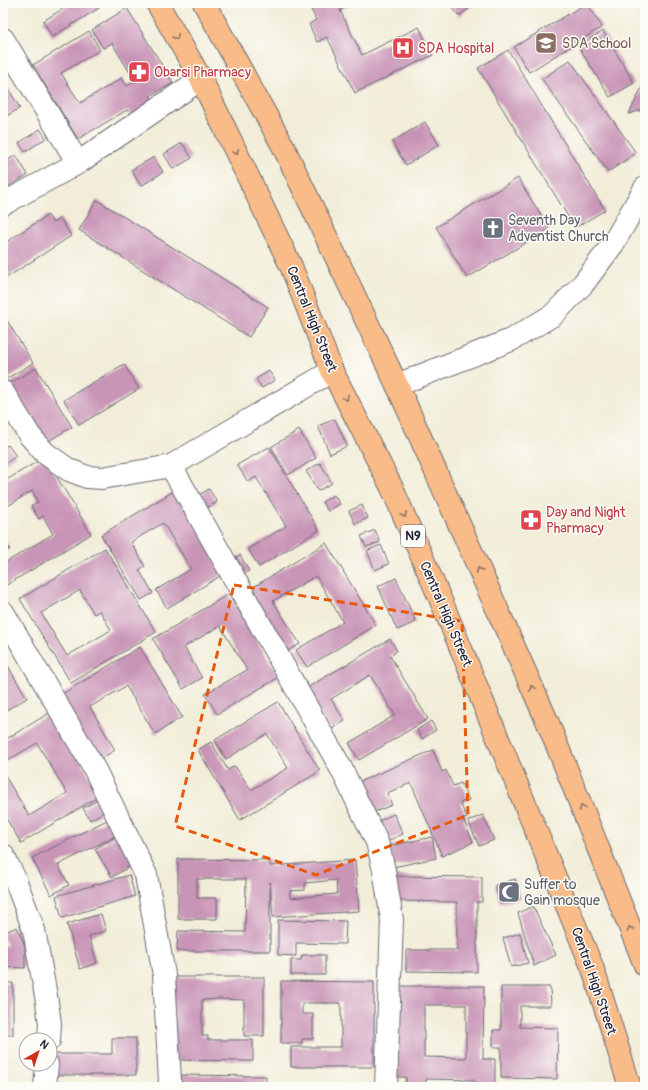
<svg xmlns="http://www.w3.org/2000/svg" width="648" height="1090" font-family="Pangolin,sans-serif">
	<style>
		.building { fill: #c995b7; fill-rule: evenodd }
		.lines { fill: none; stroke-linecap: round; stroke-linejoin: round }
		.minor-casing { stroke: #6a6972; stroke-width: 24 }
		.highway-casing { stroke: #6a6972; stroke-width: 24 }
		.minor { stroke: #fff; stroke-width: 22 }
		.highway { stroke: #f9bc89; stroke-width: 22 }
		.oneway { stroke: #8e6f62 }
		.marked { fill: none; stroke: #e8590c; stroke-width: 3; stroke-dasharray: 8 5; stroke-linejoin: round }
		.labels { text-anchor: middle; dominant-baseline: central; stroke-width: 3; stroke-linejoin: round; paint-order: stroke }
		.shield { fill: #fdfcf7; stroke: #646373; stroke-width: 1 }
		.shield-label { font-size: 13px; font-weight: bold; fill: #22223b }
		.education-label { font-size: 14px; fill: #785e54; stroke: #fdfcf7; text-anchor: start }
		.health-label { font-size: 14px; fill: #be3a42; stroke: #fdfcf7; text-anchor: start }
		.worship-label { font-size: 14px; fill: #5b616d; stroke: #fdfcf7; text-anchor: start }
		.street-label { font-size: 14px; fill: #22223b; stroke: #fdfcf7 }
	</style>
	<rect width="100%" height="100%" fill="#fdfcf7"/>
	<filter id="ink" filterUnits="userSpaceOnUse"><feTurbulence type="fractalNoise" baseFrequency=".025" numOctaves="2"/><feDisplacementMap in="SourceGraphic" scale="8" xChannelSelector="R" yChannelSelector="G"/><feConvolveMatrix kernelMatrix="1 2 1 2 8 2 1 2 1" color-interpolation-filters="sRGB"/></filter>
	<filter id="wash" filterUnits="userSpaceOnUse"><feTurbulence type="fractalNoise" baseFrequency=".012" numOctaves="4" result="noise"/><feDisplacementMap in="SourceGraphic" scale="16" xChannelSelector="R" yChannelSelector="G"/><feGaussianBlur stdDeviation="0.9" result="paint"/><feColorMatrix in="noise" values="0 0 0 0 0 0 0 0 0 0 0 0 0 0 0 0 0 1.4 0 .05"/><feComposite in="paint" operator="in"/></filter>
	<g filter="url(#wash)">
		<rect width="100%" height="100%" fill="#f1edd8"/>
		<g id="blocks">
			<path class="building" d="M70,3h26l3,5 -47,29 -9,-16 28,-17z
				M308,3h46l-14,7 22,45 57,-28 14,28 -78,38 -28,-56 -10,5 -8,-18 7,-4z
				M449,3h27l-17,13z
				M587,3l15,24 -73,45 -15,-25z
				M127,8l46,75 -23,13 5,8 -23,13 -5,-7 -49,29 -45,-74 56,-34 11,19 -39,23 19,30 42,-25 5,8 8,-5 -23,-38 -9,5 -11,-18z
				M603,31l31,52 -24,14 -32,-51z
				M508,50l97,160 -30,18 -97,-160z
				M570,60l66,93 -28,19 -66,-93z
				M645,81v28l-16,5z
				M5,83l15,25 -15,9 -2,-2v-31z
				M425,122l14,23 -33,20 -14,-23z
				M40,129l6,9 -21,14 -6,-9z
				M182,143l10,15 -19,11 -9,-15z
				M16,155l12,20 -21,12 -4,-6v-18z
				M154,157l9,15 -22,14 -10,-16z
				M518,178l31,51 -82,49 -31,-51z
				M97,200l171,107 -19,30 -170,-107z
				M48,215l5,8 7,-5 11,18 -68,44v-36z
				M3,314l30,49 -27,16 -3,-4z
				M124,364l15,25 -60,36 -15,-25z
				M36,368l36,59 -27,16 -36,-59z
				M269,371l6,9 -13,8 -6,-9z
				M335,419l12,27 -17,8 -12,-28z
				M299,430l17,28 -28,17 -17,-28z
				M8,445l8,11 -13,9v-17z
				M269,447l50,83 -60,37 -11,-18 38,-23 -30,-49 -8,5 -11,-17z
				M45,457l46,77 -86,52 -2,-3v-19l50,-30 -10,-18 -4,3 -8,-13 7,-4 -6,-11 -29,18v-27z
				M320,463l12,20 -14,8 -12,-20z
				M177,489l50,83 -60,36 -11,-18 35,-21 -28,-46 -32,19 14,24 -6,4 14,23 -12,7 -40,-65z
				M209,489l8,13 -15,9 -8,-13z
				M334,495l6,9 -12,7 -6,-9z
				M362,505l6,13 -13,6 -6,-13z
				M375,530l5,12 -14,5 -5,-11z
				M3,538l7,11 -7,4z
				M326,543l50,82 -69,42 -11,-17 47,-28 -27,-46 -43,25 27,43 -18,10 -37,-62z
				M381,545l8,19 -14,6 -8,-19z
				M105,548l51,84 -85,51 -51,-84zM80,590l14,24 6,-3 11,19 -44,26 -26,-43z
				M240,555l9,16 -9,5 -9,-16z
				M396,578l20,44 -19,8 -19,-44z
				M229,594l50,83 -62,37 -12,-20 42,-24 -27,-44 -36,21 18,31 -19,11 -30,-50z
				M390,639l7,12 -7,5 38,63 -69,41 -10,-17 46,-28 -25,-40 -39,24 14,22 -15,9 -25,-41z
				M140,647l42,70 -27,17 -29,-48 -36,21 25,43 -19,12 -39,-65z
				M3,658l24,40 -24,14z
				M278,702l42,69 -80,49 -42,-70 13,-8 17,28 7,-4 16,24 37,-22 -21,-34 -41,25 -11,-19z
				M51,712l50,83 -80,48 -18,-30v-38l1,-1 25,42 38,-23 -30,-50 -34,20v-22z
				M431,721l5,9 -14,9 -5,-9z
				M433,750l9,22 4,-2 7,16 8,-3 8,17 -9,3 7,15 -4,1 10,23 -31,14 -31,-73 -24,10 5,12 -20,8 -13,-31z
				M101,798l6,12 -17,10 -7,-12z
				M394,814l9,20 -18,8 -9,-20z
				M483,815l11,25 -15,6 -11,-25z
				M109,819l8,16 -59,30 11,20 -18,10 -19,-37z
				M120,834l17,28 -25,15 -17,-28z
				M432,837l4,21 -43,9 -4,-21z
				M178,859l92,1v6l85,-6 4,51 -86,6 -3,-35v69h-93l1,-20 67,1 1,-53h-49v19h20v21h-39zM336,880l1,14 -47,4v-7l15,-1v-7z
				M129,875l6,21 -73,22 -6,-22z
				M395,876l87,1v25h-5v70l-71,-1v-21h51v-48l-62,-1z
				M515,879l5,20 -20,5 -5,-19z
				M533,906l23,49 -22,11 -16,-53z
				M101,914l5,17 -17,5 8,27 -17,6 -13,-45z
				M278,920l68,1 -1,23 -49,-1v13l-18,-1z
				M17,927l8,19v22l-22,-1v-21h4l-4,-9v-4z
				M520,933l8,30 -17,4 -8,-29z
				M302,955h23v20h-34v-15h10z
				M173,977h91v59h-20v-36l-25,-1 -17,1v36h6v4h45v21l-80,-1z
				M281,981l93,1v85h-83v-20h50v-44h-39v11h11v25h-11v4h-21z
				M3,983h10v52h-10z
				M396,986h88l-1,73h12v28h-21v-7l-48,-1v8h-20v-10h-10zM424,1005h42v53l-42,-1z
				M501,987h49l1,19h-31v21l38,1 -1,51 -56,-1v-31h-8v-17h8z
				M112,1038h24v37h-81v-21h57z
				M174,1075l92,1v11h-92z"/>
		</g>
	</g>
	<g filter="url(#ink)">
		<use href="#blocks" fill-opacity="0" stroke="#6a6972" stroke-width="1"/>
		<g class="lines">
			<g class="minor-casing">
				<path id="minor" d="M3,39l75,124
					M3,204l75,-41 123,-84
					M397,385l114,-45 42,-25 30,-31 30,-40 32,-56
					M3,392l27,44 15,17 24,17 18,7 15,1 69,-12 161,-95
					M171,466l170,302 36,74 7,28 8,50 -6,167
					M3,612l92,158 51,105 18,100 6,106 -1,6
					M3,855l12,24 19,51 12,66 4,27 -1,17
					M45,1087l2,-23"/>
			</g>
			<g class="highway-casing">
				<path id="highway" d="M157,3l44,76 90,187 41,105 60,117 53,122 148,359 37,118
					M204,3l79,143 114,239 151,338 97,242"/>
			</g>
			<use href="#minor" class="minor"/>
			<use href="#highway" class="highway"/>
		</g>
		<defs><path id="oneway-chevron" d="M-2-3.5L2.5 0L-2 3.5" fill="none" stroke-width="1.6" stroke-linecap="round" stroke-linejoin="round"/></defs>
		<g class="oneway">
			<use href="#oneway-chevron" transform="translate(176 37) rotate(60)"/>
			<use href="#oneway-chevron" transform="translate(236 152) rotate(64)"/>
			<use href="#oneway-chevron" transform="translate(346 398) rotate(63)"/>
			<use href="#oneway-chevron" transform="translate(404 515) rotate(66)"/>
			<use href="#oneway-chevron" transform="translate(479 570) rotate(-114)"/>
			<use href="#oneway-chevron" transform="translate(532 688) rotate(-114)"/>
			<use href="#oneway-chevron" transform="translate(582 808) rotate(-112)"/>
			<use href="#oneway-chevron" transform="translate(630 929) rotate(-112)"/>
		</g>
	</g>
	<path class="marked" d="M234,585l228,36 6,194 -152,60 -141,-49z"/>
	<defs>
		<g id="school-square" transform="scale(1.15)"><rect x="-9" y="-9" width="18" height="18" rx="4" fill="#8d6e63" stroke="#fdfcf7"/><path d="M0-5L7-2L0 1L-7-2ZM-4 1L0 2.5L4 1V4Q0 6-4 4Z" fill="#fff"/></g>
		<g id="hospital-square" transform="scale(1.15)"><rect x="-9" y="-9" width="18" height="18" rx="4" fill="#e0444e" stroke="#fdfcf7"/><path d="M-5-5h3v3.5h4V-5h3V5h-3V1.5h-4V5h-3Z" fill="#fff"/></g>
		<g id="pharmacy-square" transform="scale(1.15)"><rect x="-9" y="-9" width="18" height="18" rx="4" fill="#e0444e" stroke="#fdfcf7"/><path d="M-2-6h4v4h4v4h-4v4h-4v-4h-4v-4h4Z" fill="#fff"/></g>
		<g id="church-square" transform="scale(1.15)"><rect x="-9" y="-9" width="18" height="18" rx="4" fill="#6b7280" stroke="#fdfcf7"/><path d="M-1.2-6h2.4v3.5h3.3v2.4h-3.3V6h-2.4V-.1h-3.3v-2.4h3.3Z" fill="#fff"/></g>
		<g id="mosque-square" transform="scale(1.15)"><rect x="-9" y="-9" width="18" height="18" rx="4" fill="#6b7280" stroke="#fdfcf7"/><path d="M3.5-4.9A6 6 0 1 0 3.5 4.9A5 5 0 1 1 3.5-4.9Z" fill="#fff"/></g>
	</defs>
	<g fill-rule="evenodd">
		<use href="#school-square" x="546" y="43"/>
		<use href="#hospital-square" x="403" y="48"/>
		<use href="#pharmacy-square" x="139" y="72"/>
		<use href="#church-square" x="493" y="228"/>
		<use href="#pharmacy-square" x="531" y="520"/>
		<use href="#mosque-square" x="509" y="892"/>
	</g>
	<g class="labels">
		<rect class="shield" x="401" y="525" width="24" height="22" rx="3"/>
		<g class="shield-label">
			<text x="413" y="536">N9</text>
		</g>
		<g class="education-label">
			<text x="562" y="43">SDA School</text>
		</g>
		<g class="health-label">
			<text x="418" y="48">SDA Hospital</text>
			<text x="154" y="72">Obarsi Pharmacy</text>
			<text x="546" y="512">Day and Night<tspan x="546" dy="16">Pharmacy</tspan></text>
		</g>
		<g class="worship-label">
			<text x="508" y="220">Seventh Day<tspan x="508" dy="16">Adventist Church</tspan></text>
			<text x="524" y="884">Suffer to<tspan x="524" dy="16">Gain mosque</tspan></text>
		</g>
		<g class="street-label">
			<text transform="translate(312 319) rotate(68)">Central High Street</text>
			<text transform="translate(446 614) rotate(67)">Central High Street</text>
			<text transform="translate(594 981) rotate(71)">Central High Street</text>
		</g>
	</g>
	<rect width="648" height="1090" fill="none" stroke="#fdfcf7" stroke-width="16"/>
	<g transform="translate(38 1052) rotate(39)"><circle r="19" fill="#fdfcf7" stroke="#a5a5ac"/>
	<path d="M0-3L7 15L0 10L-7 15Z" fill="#c8321e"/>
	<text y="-6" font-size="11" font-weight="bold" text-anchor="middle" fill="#22223b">N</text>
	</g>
</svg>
